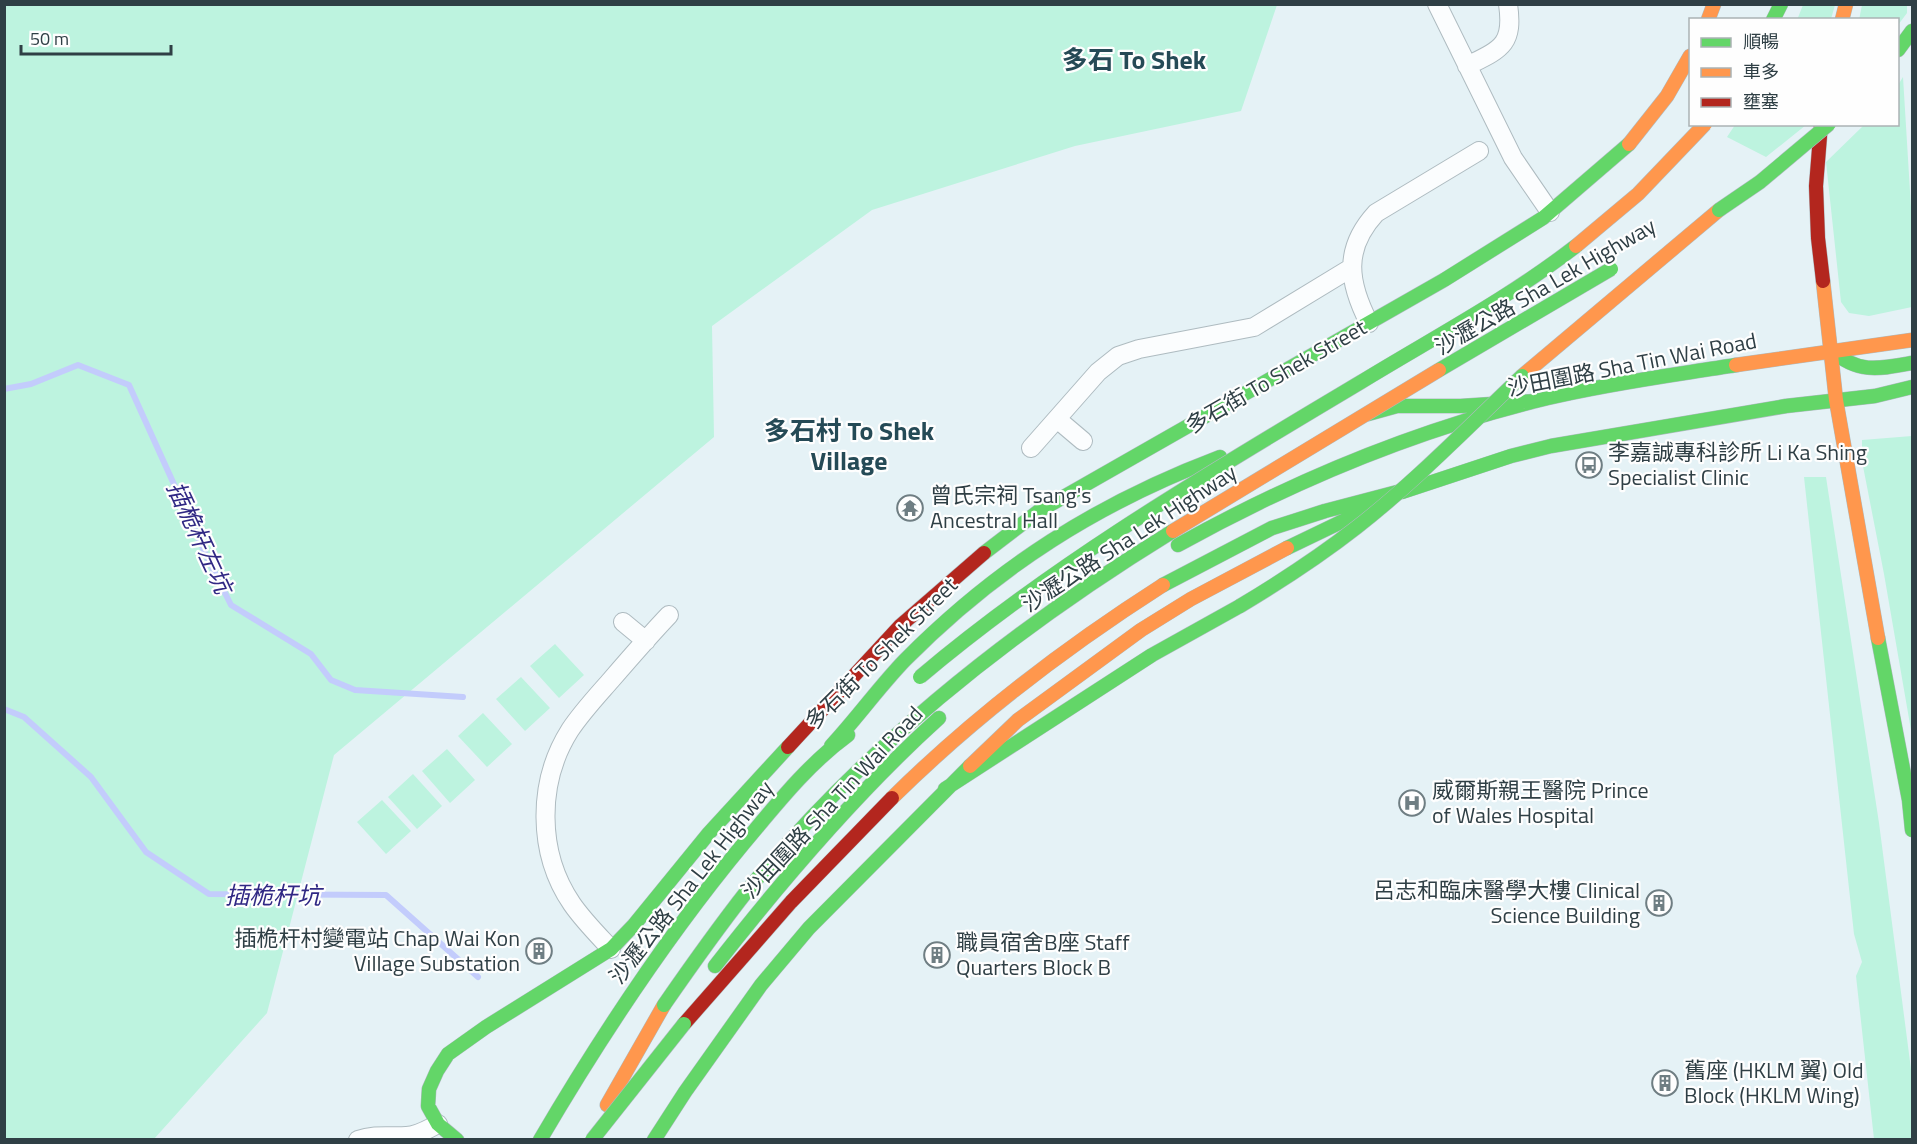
<svg xmlns="http://www.w3.org/2000/svg" width="1917" height="1144" font-family="'Titillium Web','Noto Sans TC',sans-serif">
	<style>
		.green { fill: #bdf3df }
		.lines { fill: none; stroke-linecap: round; stroke-linejoin: round }
		.stream { stroke: #c3ccfc; stroke-width: 6 }
		.street-casing { stroke: #aebbc0; stroke-width: 20 }
		.fast-casing { stroke: #aebbc0; stroke-width: 15 }
		.slow-casing { stroke: #aebbc0; stroke-width: 15 }
		.jam-casing { stroke: #aebbc0; stroke-width: 15 }
		.street { stroke: #fbfdfe; stroke-width: 18 }
		.fast { stroke: #63d668; stroke-width: 14 }
		.slow { stroke: #ff974d; stroke-width: 14 }
		.jam { stroke: #b3261e; stroke-width: 14 }
		.fast-bridge-casing { stroke: #aebbc0; stroke-width: 15; stroke-linecap: butt }
		.slow-bridge-casing { stroke: #aebbc0; stroke-width: 15; stroke-linecap: butt }
		.fast-bridge { stroke: #63d668; stroke-width: 14 }
		.slow-bridge { stroke: #ff974d; stroke-width: 14 }
		.labels { text-anchor: middle; dominant-baseline: central; stroke-width: 4.5; stroke-linejoin: round; paint-order: stroke }
		.street-label { font-size: 22px; fill: #2f3f45; stroke: #fefefe }
		.poi-label { font-size: 22px; fill: #2f3f45; stroke: #fefefe; text-anchor: start }
		.water-label { font-size: 24px; font-style: italic; fill: #302884; stroke: #fefefe }
		.quarter-label { font-size: 26px; font-weight: bold; fill: #254a56; stroke: #fefefe }
	</style>
	<rect width="100%" height="100%" fill="#e5f2f6"/>
	<path class="green" d="M5,4h1272v1l-36,106 -166,35 -203,64 -160,116 2,111 -380,318 -67,258 -113,126 -149,1z
		M1803,5h32l-4,14 -34,1z
		M1862,5h45v8l-9,12v-5h-39z
		M1903,77l9,147v83l-43,9 -20,-3 -8,-11 -15,-140 38,-37 34,-1v-39z
		M1735,125h71l-40,32 -39,-20z
		M1912,436v300l-28,-162 -22,-113v-21z
		M1804,477h22l53,346 33,254v62h-38l-18,-163 6,-14 -8,-28z
		M555,644l29,31 -25,23 -29,-32z
		M521,677l29,31 -25,23 -29,-32z
		M483,713l29,31 -25,23 -29,-31z
		M447,749l28,31 -25,23 -28,-32z
		M413,774l29,32 -25,23 -29,-32z
		M382,800l29,31 -25,23 -29,-32z"/>
	<g class="lines">
		<path class="stream" d="M4,389l27,-5 47,-19 51,20 77,170 25,50 80,49 20,26 24,10 108,7
			M4,709l20,8 67,60 55,75 63,42 177,1 92,82"/>
		<g class="street-casing">
			<path id="street" d="M1437,4l76,154 37,54
				M1467,66c34,-17 47,-21 41,-62
				M1369,323c-21,-41 -26,-74 7,-110l103,-62
				M1057,419l26,22
				M1031,448l67,-76 20,-16 21,-7 115,-22 97,-59
				M623,622l23,19
				M611,949c-14,-15 -28,-29 -39,-45 -35,-51 -35,-122 -2,-174 12,-18 27,-34 41,-50 19,-22 38,-44 58,-65
				M358,1140c17,-6 31,-3 48,-4 11,0 22,-7 32,-12"/>
		</g>
		<g class="fast-casing">
			<path id="fast" d="M1773,20l8,-16
				M1898,50l14,-19
				M1831,350c27,24 48,19 81,13
				M1368,414l29,-8h64l75,-5
				M1402,492l109,-36 40,-10 235,-40 89,-10 37,-9
				M1178,545c117,-65 240,-116 370,-147 62,-15 126,-23 188,-33
				M1287,548l79,-38
				M984,553l55,-42 405,-231 99,-62 86,-74
				M1163,585l109,-57 53,-17 80,-21
				M1878,638l31,162 3,30
				M831,746c26,-28 48,-59 74,-86 92,-93 193,-157 315,-203
				M945,789l207,-134 88,-49
				M715,966c68,-87 142,-174 224,-248
				M457,1140l-19,-16 -10,-18 1,-17 8,-18 11,-17 38,-27 125,-78 23,-24 75,-92 79,-86
				M540,1140c61,-104 127,-204 204,-297 32,-38 63,-78 104,-108
				M654,1140l31,-48 76,-107 48,-57 161,-162"/>
		</g>
		<g class="slow-casing">
			<path id="slow" d="M1708,20l6,-16
				M1842,20l4,-16
				M1629,144l38,-48 23,-40
				M1823,281l13,119 42,238
				M1736,365l176,-25
				M1522,376l197,-166
				M970,766l48,-46 123,-90 50,-31 96,-51
				M892,798c82,-81 174,-151 271,-213
				M607,1105l57,-100"/>
		</g>
		<g class="jam-casing">
			<path id="jam" d="M1821,124l-5,62 2,52 5,43
				M788,747l112,-121 84,-73
				M684,1024l107,-122 101,-104"/>
		</g>
		<use href="#street" class="street"/>
		<use href="#fast" class="fast"/>
		<use href="#slow" class="slow"/>
		<use href="#jam" class="jam"/>
		<g class="fast-bridge-casing">
			<path id="fast-bridge" d="M1719,210l41,-28 69,-58
				M1439,370l172,-101
				M1240,606c40,-24 80,-50 117,-79 59,-46 111,-100 165,-151
				M920,677c136,-115 289,-204 441,-295 72,-44 148,-84 215,-136
				M664,1005c27,-39 54,-77 83,-114 118,-145 268,-263 426,-360
				M592,1140l92,-116"/>
		</g>
		<g class="slow-bridge-casing">
			<path id="slow-bridge" d="M1576,246l62,-52 67,-70
				M1173,531l266,-161"/>
		</g>
		<use href="#fast-bridge" class="fast-bridge"/>
		<use href="#slow-bridge" class="slow-bridge"/>
	</g>
	<defs>
		<g id="bus-ring" transform="scale(1.35)"><circle r="9.5" fill="#fefefe" stroke="#6f7e83" stroke-width="1.5"/><path d="M-5-6H5V4H4V6H2V4H-2V6H-4V4H-5ZM-3.5-4V0h7V-4ZM-3.5 1.2v1.5H-2V1.2ZM2 1.2v1.5H3.5V1.2Z" fill="#6f7e83"/></g>
		<g id="temple-ring" transform="scale(1.35)"><circle r="9.5" fill="#fefefe" stroke="#6f7e83" stroke-width="1.5"/><path d="M0-6L5-2H3V0L6.5 2.5H4V6H1.5V3h-3V6H-4V2.5H-6.5L-3 0V-2H-5Z" fill="#6f7e83"/></g>
		<g id="hospital-ring" transform="scale(1.35)"><circle r="9.5" fill="#fefefe" stroke="#6f7e83" stroke-width="1.5"/><path d="M-5-5h3v3.5h4V-5h3V5h-3V1.5h-4V5h-3Z" fill="#6f7e83"/></g>
		<g id="building-ring" transform="scale(1.35)"><circle r="9.5" fill="#fefefe" stroke="#6f7e83" stroke-width="1.5"/><path d="M-4-6H4V6H1V3H-1V6H-4ZM-2.5-4.3h1.7v1.8h-1.7ZM.8-4.3h1.7v1.8H.8ZM-2.5-1h1.7V.8h-1.7ZM.8-1h1.7V.8H.8Z" fill="#6f7e83"/></g>
	</defs>
	<g fill-rule="evenodd">
		<use href="#bus-ring" x="1589" y="465"/>
		<use href="#temple-ring" x="910" y="508"/>
		<use href="#hospital-ring" x="1412" y="803"/>
		<use href="#building-ring" x="1659" y="903"/>
		<use href="#building-ring" x="539" y="951"/>
		<use href="#building-ring" x="937" y="955"/>
		<use href="#building-ring" x="1665" y="1083"/>
	</g>
	<g class="labels">
		<g class="street-label">
			<text transform="translate(1545 286) rotate(-30)">沙瀝公路 Sha Lek Highway</text>
			<text transform="translate(1632 364) rotate(-11)">沙田圍路 Sha Tin Wai Road</text>
			<text transform="translate(1276 376) rotate(-30)">多石街 To Shek Street</text>
			<text transform="translate(1129 538) rotate(-33)">沙瀝公路 Sha Lek Highway</text>
			<text transform="translate(881 653) rotate(-45)">多石街 To Shek Street</text>
			<text transform="translate(832 802) rotate(-47)">沙田圍路 Sha Tin Wai Road</text>
			<text transform="translate(691 882) rotate(-52)">沙瀝公路 Sha Lek Highway</text>
		</g>
		<g class="poi-label">
			<text x="1608" y="452">李嘉誠專科診所 Li Ka Shing<tspan x="1608" dy="25">Specialist Clinic</tspan></text>
			<text x="930" y="495">曾氏宗祠 Tsang's<tspan x="930" dy="25">Ancestral Hall</tspan></text>
			<text x="1432" y="790">威爾斯親王醫院 Prince<tspan x="1432" dy="25">of Wales Hospital</tspan></text>
			<text x="1640" y="890" text-anchor="end">呂志和臨床醫學大樓 Clinical<tspan x="1640" dy="25">Science Building</tspan></text>
			<text x="520" y="938" text-anchor="end">插桅杆村變電站 Chap Wai Kon<tspan x="520" dy="25">Village Substation</tspan></text>
			<text x="956" y="942">職員宿舍B座 Staff<tspan x="956" dy="25">Quarters Block B</tspan></text>
			<text x="1684" y="1070">舊座 (HKLM 翼) Old<tspan x="1684" dy="25">Block (HKLM Wing)</tspan></text>
		</g>
		<g class="water-label">
			<text transform="translate(200 537) rotate(65)">插桅杆左坑</text>
			<text x="273" y="895">插桅杆坑</text>
		</g>
		<g class="quarter-label">
			<text x="1134" y="59">多石 To Shek</text>
			<text x="849" y="430">多石村 To Shek<tspan x="849" dy="30">Village</tspan></text>
		</g>
	</g>
	<rect width="1917" height="1144" fill="none" stroke="#2f3f45" stroke-width="12"/>
	<rect x="1689" y="18" width="210" height="108" fill="#fefefe" stroke="#abb2b4" stroke-width="1.5"/>
	<rect x="1701" y="38" width="30" height="9" fill="#63d668" stroke="#abb2b4" stroke-width="1.5"/>
	<text x="1743" y="48" font-size="18" fill="#2f3f45">順暢</text>
	<rect x="1701" y="68" width="30" height="9" fill="#ff974d" stroke="#abb2b4" stroke-width="1.5"/>
	<text x="1743" y="78" font-size="18" fill="#2f3f45">車多</text>
	<rect x="1701" y="98" width="30" height="9" fill="#b3261e" stroke="#abb2b4" stroke-width="1.5"/>
	<text x="1743" y="108" font-size="18" fill="#2f3f45">壅塞</text>
	<path d="M21 45v9h150v-9" fill="none" stroke="#2f3f45" stroke-width="3"/>
	<text x="30" y="45" font-size="18" fill="#2f3f45" stroke="#fefefe" stroke-width="4.5" paint-order="stroke">50 m</text>
</svg>
